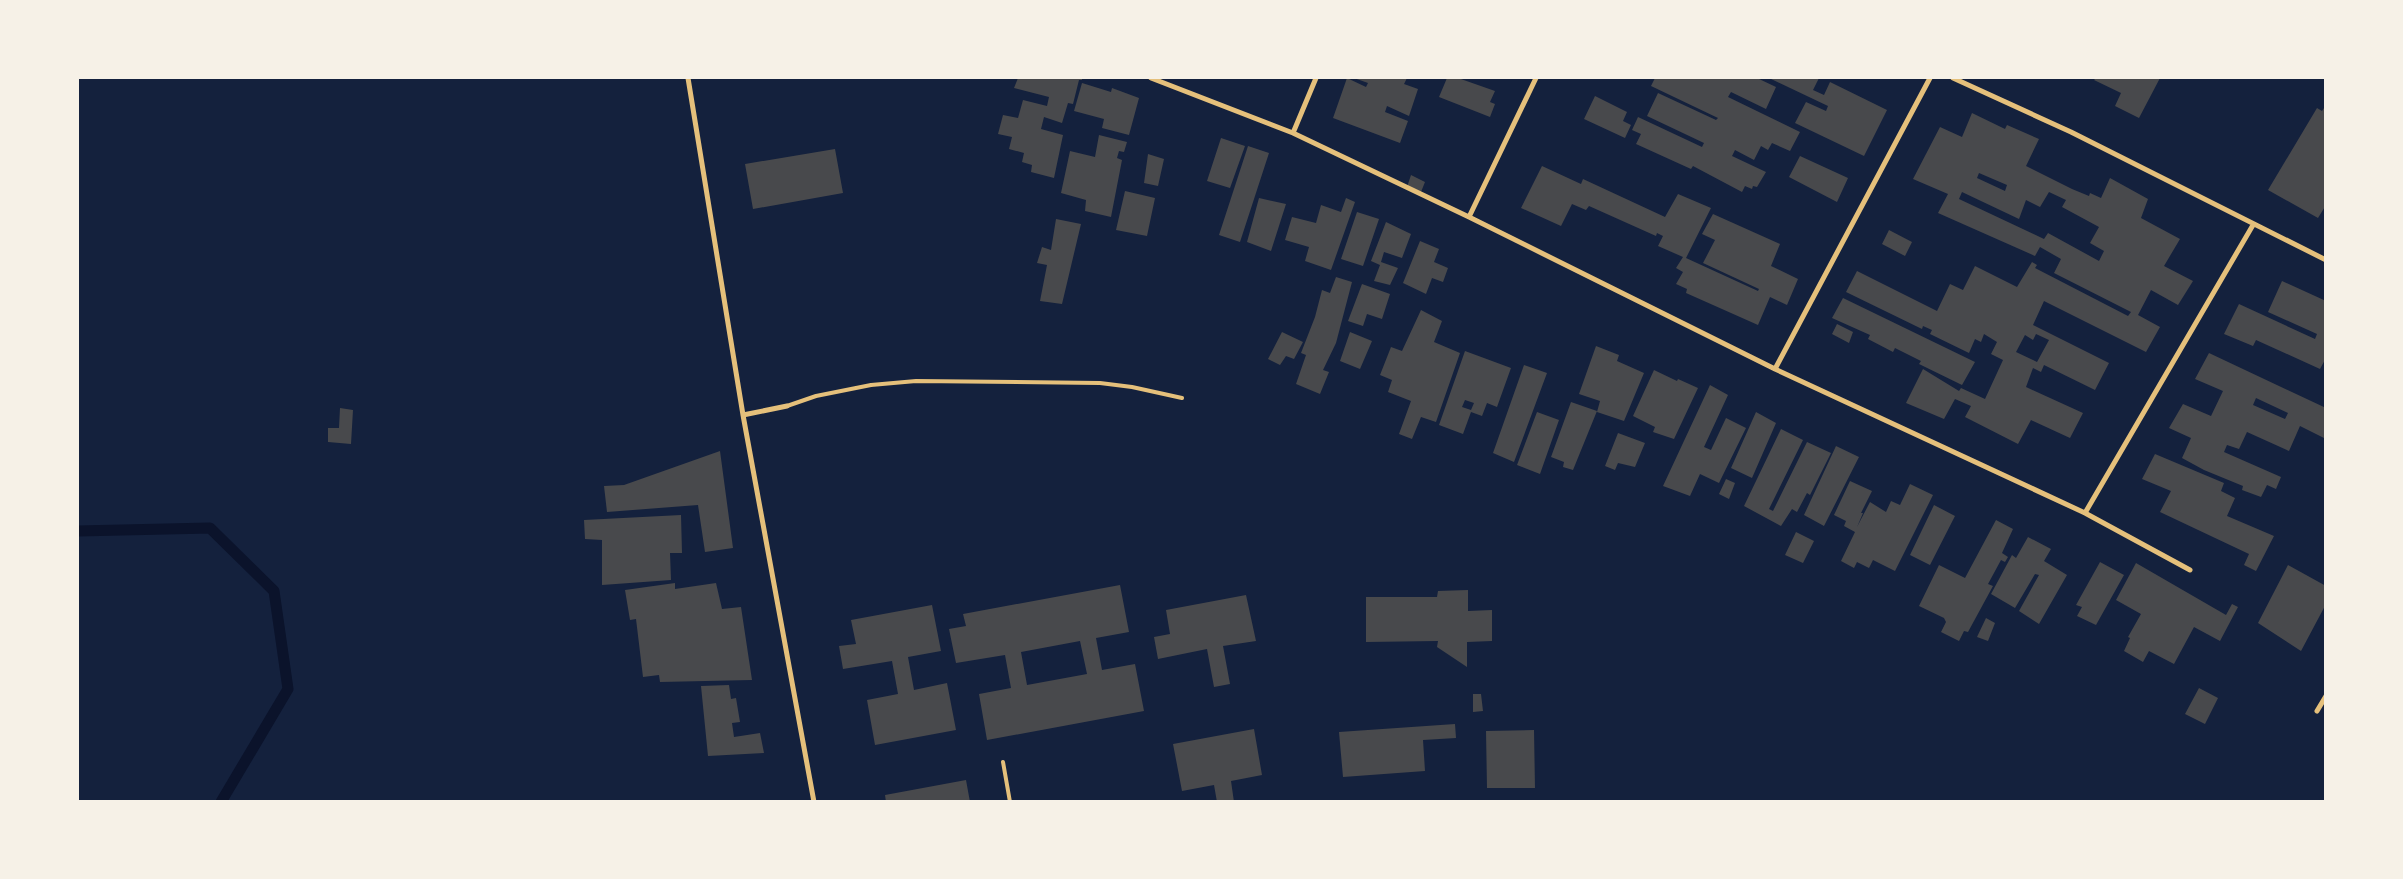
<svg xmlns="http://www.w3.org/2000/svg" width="2403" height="879" font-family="Jost,sans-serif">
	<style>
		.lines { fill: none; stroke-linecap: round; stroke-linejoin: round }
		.stream { stroke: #0b132b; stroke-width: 11 }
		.building { fill: #48494c; fill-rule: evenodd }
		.service { stroke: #e5c07b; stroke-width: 4 }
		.minor { stroke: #e5c07b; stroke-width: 5 }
	</style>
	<rect width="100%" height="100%" fill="#14213d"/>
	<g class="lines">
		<path class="stream" d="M78,531l132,-3 64,63 14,98 -67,113"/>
	</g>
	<path class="building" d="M1018,78h64v2h-3l-6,24 -5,-1 -6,20 -18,-6 -3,12 22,6 -9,43 -23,-6 1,-7 -10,-3 2,-9 -15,-4 3,-12 -14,-3 5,-19 15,3 5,-18 24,6 2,-9 -35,-9z
		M1347,78l19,9 2,-4 -14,-5h53l-3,6 14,5 -9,27 -22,-10 -2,6 23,9 -8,22 -67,-25z
		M1447,78h11l37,13 -5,11 5,2 -5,13 -51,-20z
		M1655,78h102l19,9 -10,22 -35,-17 -3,5 72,35 -10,19 -18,-8 -4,7 -7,-4 -7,14 -19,-10 -3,6 34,16 -9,15 -4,-1 -1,3 -7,-3 -3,6 -49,-26 -2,3 -55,-25 5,-10 -9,-4 6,-13 64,30 2,-4 -57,-27 11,-23 58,27 2,-2 -67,-32z
		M1769,78h50l-6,12 11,5 6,-13 57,28 -23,46 -69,-33 11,-21 20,9 2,-5z
		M2096,78h64l-21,40 -24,-12 6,-13 -27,-13z
		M1082,83l29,9 1,-4 27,10 -10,37 -27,-7 2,-9 -30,-8z
		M1595,96l32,16 -4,9 8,4 -6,13 -41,-19z
		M2326,105v100l-8,13 -50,-28 49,-82 5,3z
		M1972,113l33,16 2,-4 32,14 -13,27 46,23 17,7 1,-3 11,5 9,-20 38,21 -7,19 39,21 -16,27 29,15 -15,24 -27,-15 -13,25 22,12 -14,25 -102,-51 -11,24 76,38 -14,27 -51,-25 -3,7 -8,-4 -7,19 57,26 -13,25 -39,-18 -13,24 -53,-27 6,-11 -16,-7 -11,20 -38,-16 17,-34 36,22 2,-3 24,11 18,-39 -12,-6 6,-12 -13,-8 -3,8 -6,-3 -6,14 -39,-19 2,-4 -9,-4 -1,3 -76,-37 11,-21 80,40 13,-27 13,6 12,-24 42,21 15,-25 5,3 -2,3 93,48 3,-4 -77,-39 7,-14 -21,-12 -5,9 -97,-43 10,-19 -35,-15 27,-52 22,10zM1979,173l28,12 -2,6 -28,-13zM1962,192l57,27 7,-19 14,7 9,-15 17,8 -4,7 37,20 -9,16 14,8 -5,10 -51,-28 -4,6 -85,-40zM2036,334l13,6 -12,22 -21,-10 9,-17 8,5z
		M1099,135l28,7 -3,10 -5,-1 -2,7 5,2 -11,57 -26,-6 1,-11 -25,-7 9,-42 25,6z
		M1221,138l24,8 -15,42 -23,-7z
		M1248,146l21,7 -29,89 -21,-7z
		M835,149l8,44 -90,16 -8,-45z
		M1148,154l16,5 -6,27 -14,-3z
		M1800,156l48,22 -11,24 -48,-25z
		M1542,166l39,18 2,-5 82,38 13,-23 33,14 -25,50 72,33 1,-2 -56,-26 12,-23 -13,-6 11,-20 67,30 -9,22 27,13 -11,26 -17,-8 -12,28 -72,-32 1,-4 -11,-5 7,-12 -7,-4 7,-11 -25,-11 5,-10 -6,-3 -1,3 -67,-30 -3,4 -14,-6 -11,22 -40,-18z
		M1411,175l14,7 -4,10 -14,-5z
		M1125,191l30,7 -8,38 -31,-6z
		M1259,198l27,6 -15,47 -24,-9z
		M1346,198l9,4 -24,68 -26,-9 4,-14 -24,-7 7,-23 24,6 5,-18 20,7z
		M1357,212l22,7 -16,47 -22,-7z
		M1056,219l25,5 -19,80 -22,-3 7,-36 -10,-2 5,-16 9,3z
		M1386,222l25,12 -9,24 -18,-6 -3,10 17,6 -8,17 -16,-4 6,-16 -9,-4z
		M1889,230l23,12 -7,14 -23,-12z
		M1420,241l19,8 -5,13 14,6 -5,14 -11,-4 -6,16 -23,-11z
		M1336,277l16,5 -16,61 -13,27 6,2 -9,22 -24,-10 10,-29 -5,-2 14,-36 7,-27 8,3z
		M2282,281l44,20v57l-6,11 -64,-29 -3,6 -29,-12 15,-30 76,35 2,-5 -49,-22z
		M1362,284l28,10 -8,25 -15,-5 -4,12 -15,-5z
		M1843,298l132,64 -13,23 -43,-21 2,-3 -26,-13 -2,4 -25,-13 2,-4 -38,-17z
		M1421,310l21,11 -8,21 26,11 -24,69 -15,-5 -9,22 -13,-5 12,-33 -23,-9 4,-12 -12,-5 11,-28 11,4z
		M1837,324l16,8 -4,11 -17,-9z
		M1282,332l21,10 -9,17 -8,-3 -6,9 -12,-6z
		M1350,332l22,9 -12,28 -20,-8z
		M1596,346l23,9 -2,6 27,12 -20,48 -27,-9 3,-11 -21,-7z
		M1465,351l46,17 -14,39 -10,-4 -5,13 -11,-4 -8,22 -24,-9zM1465,400l9,3 -3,7 -9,-3z
		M2209,353l117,55v31l-26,-13 -11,25 -42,-19 -8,17 -12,-4 -3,7 57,25 -5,12 -9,-4 -6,12 -19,-7 1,-4 -39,-16 -22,-12 9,-20 -22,-10 14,-24 28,12 12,-25 -28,-12zM2256,398l32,15 -3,6 -32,-14z
		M1524,365l23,8 -33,89 -21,-9z
		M1654,370l23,11 1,-2 20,9 -24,51 -21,-7 2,-5 -22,-11z
		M1710,385l18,10 -24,52 7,3 15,-32 20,10 -27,55 -19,-9 -10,22 -27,-10z
		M1571,402l26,9 -24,59 -10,-3 1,-5 -13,-5z
		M340,408l13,2 -2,34 -23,-2v-14h11z
		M1537,412l22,8 -19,54 -23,-9z
		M1756,412l20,11 -24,55 -21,-10z
		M1781,429l22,11 -34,69 4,2 34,-69 24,11 -21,42 -3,-2 -10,19 -5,-3 -11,17 -37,-20z
		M1618,433l27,10 -10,24 -17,-4 -3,7 -10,-4z
		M1836,446l23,11 -35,69 -20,-11z
		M720,451l13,97 -28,4 -7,-47 -91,7 -3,-26 20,-1z
		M2155,454l69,29 -3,8 14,7 -8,18 47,20 -18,35 -12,-6 5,-11 -89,-42 11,-21 -29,-12z
		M1726,479l9,4 -6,16 -10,-5z
		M1850,481l22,10 -11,22h2l-6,14 13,-25 16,10 5,-11 9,4 10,-21 23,11 -38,76 -22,-11 -4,8 -12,-6 -3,6 -13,-7 14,-29 -11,-6 2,-5 -12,-6z
		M1934,505l21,11 -25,49 -20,-10z
		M681,515l1,38h-12l1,27 -69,5v-45l-17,-1 -1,-19z
		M1996,520l17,9 -11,24 6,4 -3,5 -4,-2 -13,24 5,2 -25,46 -4,-1 -5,10 -18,-9 5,-10 -2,-4 -25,-12 20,-41 26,13z
		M1796,532l18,9 -11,22 -18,-8z
		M2028,537l23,12 -7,12 23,14 -28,49 -20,-13 20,-36 -4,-1 -20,34 -24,-14 21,-39 4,3z
		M2100,562l24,13 -28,50 -19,-9 5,-9 -6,-2z
		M2136,563l90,52 6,-11 6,3 -18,34 -26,-14 -20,37 -25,-13 -6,11 -19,-11 6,-13 -2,-1 13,-23 -25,-14z
		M2288,565l38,21v18l-25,47 -43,-28z
		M675,583v6l41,-6 6,26 19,-2 11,73 -92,2 -1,-7 -16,2 -7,-58 -6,1 -5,-30z
		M1120,585l9,47 -33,6 6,32 33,-6 9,47 -157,29 -8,-46 32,-6 -6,-33 -49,8 -7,-34 17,-3 -3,-12zM1080,641l7,33 -60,11 -6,-33z
		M1468,590v21l24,-1v31l-25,1v25l-30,-20 1,-6 -72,1v-45h71l1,-6z
		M1246,595l10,46 -33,5 7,38 -16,3 -7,-38 -49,10 -4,-22 16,-3 -4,-24z
		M932,605l9,46 -33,6 6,33 33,-7 9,47 -81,15 -8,-45 31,-6 -6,-33 -49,8 -4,-23 17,-2 -5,-24z
		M1986,618l9,5 -7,18 -11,-4z
		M729,685l2,14 5,-1 4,24 -8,1 2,14 26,-4 4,20 -56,3 -7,-70z
		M2199,688l19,10 -13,26 -20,-10z
		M1473,694h8l2,17 -10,1z
		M1455,724l1,14 -33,2 2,31 -82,6 -4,-45z
		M1254,729l8,46 -31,6 3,21h-17l-3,-17 -32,6 -9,-47z
		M1534,730l1,58h-48l-1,-57z
		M966,780l4,22h-84l-1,-7z"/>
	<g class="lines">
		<path class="service" d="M787,406l29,-10 55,-11 45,-4 184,2 32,4 50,11
			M1003,762l7,40"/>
		<path class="minor" d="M688,78l55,337 71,387
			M1151,78l142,55 176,84 306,152 310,144 105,57
			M1953,78l118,54 255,128
			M1293,133l23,-55
			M1469,217l67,-139
			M1775,369l155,-291
			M743,415l44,-9
			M2085,513l168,-288
			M2317,711l9,-15"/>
	</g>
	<rect width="2403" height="879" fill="none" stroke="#f6f1e7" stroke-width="158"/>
</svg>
